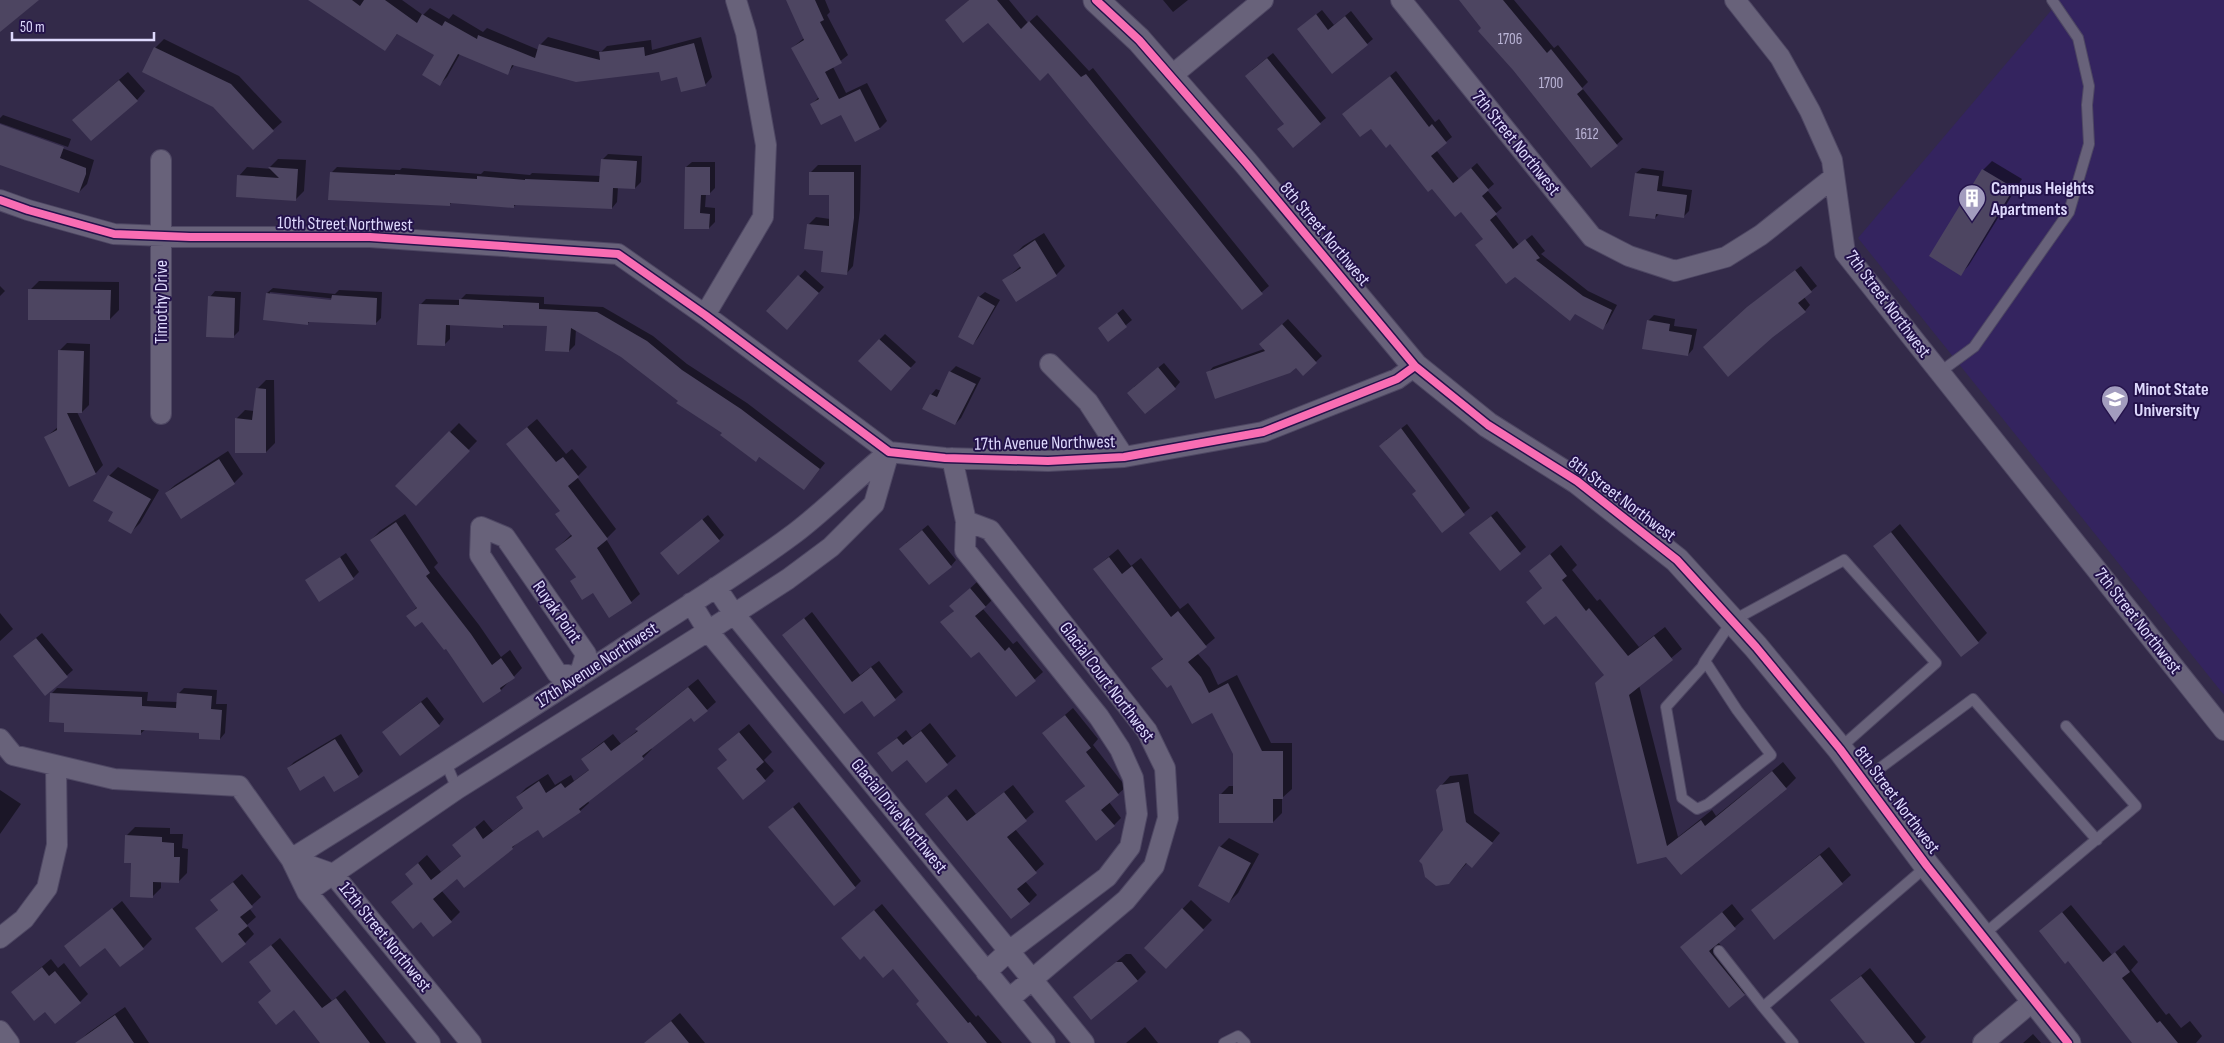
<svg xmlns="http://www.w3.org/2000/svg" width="2224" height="1043" font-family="'Sofia Sans Condensed',sans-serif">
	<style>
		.built { fill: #34245f }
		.shadow { fill: #0007; fill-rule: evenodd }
		.building { fill: #4d4561 }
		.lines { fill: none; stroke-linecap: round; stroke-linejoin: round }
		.service-casing { stroke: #4e4763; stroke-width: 12 }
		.minor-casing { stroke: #4e4763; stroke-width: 22 }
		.tertiary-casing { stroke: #4e4763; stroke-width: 27 }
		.service { stroke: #68627a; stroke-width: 10 }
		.minor { stroke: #68627a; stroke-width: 20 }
		.tertiary { stroke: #68627a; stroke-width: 25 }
		.cycleway-casing { stroke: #24134b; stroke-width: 11 }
		.cycleway { stroke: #f96db3; stroke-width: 8 }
		.labels { text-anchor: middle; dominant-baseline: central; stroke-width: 4; stroke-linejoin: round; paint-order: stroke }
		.number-label { font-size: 15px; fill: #bab4d6 }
		.street-label { font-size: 18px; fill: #ded9fd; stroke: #24134b }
		.poi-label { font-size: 18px; font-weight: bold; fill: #ded9fd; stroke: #24134b; text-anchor: start }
	</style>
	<rect width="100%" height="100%" fill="#332a49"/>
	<path class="built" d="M2060,0h164v695l-366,-457z"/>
	<path class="shadow" d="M313,0h89l21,15 7,-7 19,11 4,-5 30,18 4,-4 52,22 1,-5 8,-8 53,15 6,-6 44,-6 1,10 49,-13 11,40 -7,8 -45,-14 -145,-7 -7,9 -48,-19 -13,23 -7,7 -4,-30 -38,-21 -13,17z
		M787,0h38l5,12 -3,3 21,40 -15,12 13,26 21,-10 20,38 -7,7 -25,12 -14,-27 -29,-9 7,-7 -27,-49 12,-10z
		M969,0h40l19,23 9,-8 52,56 4,-3 176,218 -27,23 -194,-238 -60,-49 -42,-2z
		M1163,0h25l-15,12z
		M1460,0h54l40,48 4,-3 30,37 -6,6 41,51 -31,27z
		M1322,10l12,15 17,-14 22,28 -6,5 -63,-20z
		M164,39l75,37 43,46 -9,8 -60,-24 -58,-58z
		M1273,53l53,65 -6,5h-35l-33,-53z
		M1396,71l39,51 4,-3 13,18 -16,13 23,29 18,-16 17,21 -7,6 15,18 -7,6 24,31 13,-10 13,16 -4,3 47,37 29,14 -9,17 -5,6 -119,-90 -23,-28 -29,-23 -42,-44 -19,-16 -27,-13z
		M128,72l17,19 -8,9 -54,11z
		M3,115l68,24 -3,8 -68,-24v-5z
		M0,125l94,35 -7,24 -8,8 -79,-29z
		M608,154l34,2 -1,26 -6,6 -17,-1 -1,15 -5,6 -95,-4 -4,3 -61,-5 -3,3 -118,-32 6,-6 63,3 2,-2 79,6 3,-3 46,4 2,-2 69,3 1,-16z
		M278,159l28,1 -2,31 -9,9 -56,-24 8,-9 25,2 -2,-2z
		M1992,161l30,18 -53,86 -8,9 -30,-18 52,-86z
		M692,162h23v26l-6,6h-3l-1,13 10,1v14l-6,6h-24l1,-61z
		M818,165h43l-1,45 -7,56 -7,8 -21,-24 -17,-25 8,-8 14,2v-25l-20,-21z
		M1642,168l22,3 -2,15 30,4 -3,21 -6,6 -24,-3 -4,4 -19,-45z
		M1044,233l21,33 -9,9 -52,5 17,-14 -7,-11 9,-9z
		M1801,266l16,20 -13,11 6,8 -5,6 -51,-9z
		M805,270l19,17 -31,35 -25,-11z
		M39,281l80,1v28l-9,9 -80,-29z
		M0,286l5,5 -5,5z
		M273,288l62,6 4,-4 43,2 -1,26 -6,6 -65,-3 -3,3 -40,-31zM270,292l68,7v3l-68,-7z
		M215,291l26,1 -2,39 -6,6 -23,-40z
		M985,292l15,8 -22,38 -5,6 6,-47z
		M466,294l78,3v7l59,3 50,29 34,28 60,39 78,60 -21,26 -125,-89 -58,-44 -45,-27 -1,16 -6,6 -21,-27h-43l-3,3 -52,-3v15l-6,6 -23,-41 5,-5 34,1z
		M1123,309l9,11 -24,20 -3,-17z
		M1654,315l21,4 -1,7 23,3 -4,20 -5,6 -40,-34z
		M1288,319l34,37 -19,18 -7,-8 -88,7 5,-6 51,-18 2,-10z
		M885,334l31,28 -20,21 -17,-43z
		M67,343l23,1 -1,61 -7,7h-5l26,53 -7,8 -26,12 -24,-48 12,-10 1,-76z
		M1164,363l16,19 -5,6 -41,-1z
		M956,366l25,12 -20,40 -6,6 -24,-29 5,-6 5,2 9,-19z
		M266,380h8l1,63 -9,9 -30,-33 9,-9 9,1 3,-22z
		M537,419l29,35 6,-5 15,18 -10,10 39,52 -10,10 34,55 -9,8 -38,-11 -22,-10 6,-5 -21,-27 16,-15 -11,-24 -54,-66z
		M459,423l18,18 -61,63 -19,-18z
		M1407,424l63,84 -28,23 -56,-91z
		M228,451l15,23 -9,9 -53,34 -15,-24 9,-8z
		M118,467l41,23 -19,33 -9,9 -16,-20 -6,-36z
		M1497,511l29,36 -26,23 -24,-42z
		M405,514l33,49 -4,4 45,58 22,32 9,-7 12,18 -21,22 -55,-43 -23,-27 -15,-4 10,-10 -47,-66 9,-9z
		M708,515l16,20 -5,5 -51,8z
		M1900,524l87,109 -9,9 -103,-96z
		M928,525l28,35 -5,6 -45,-23z
		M1561,545l16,20 -5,5 25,31 3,-2 39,48 26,-20 17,22 -43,36 39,152 34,-27 4,6 67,-54 13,16 -10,10 -119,67 -62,-181 -49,-60 -29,-12 16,-15 -12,-16z
		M1118,549l13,17 10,-8 39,51 8,-6 27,35 -18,15 13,15 8,17 19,-10 34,68h21v46l-10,9v15l-9,9 -53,-27 9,-9h6l-1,-32 -22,-42 -59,-44 10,-10 -69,-89z
		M346,553l13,19 -6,6 -46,2z
		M978,581l15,18 -10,10 30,35 4,-3 26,31 -27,24 -37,-46 -37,-28 13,-12 -4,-4z
		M812,612l48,63 19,-14 24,31 -8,7h-33l-78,-64z
		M0,613l13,16 -13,12z
		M42,633l31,37 -27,24 -26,-43z
		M698,679l18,23 -9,8 -16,6 -40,32 1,1 -9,9 -55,43 1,2 -9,8 -42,18 -17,10 -9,9 -55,29 -16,13 19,22 -9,9 -45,-47 21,-19 14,17 21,-17 -8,-10 30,-25 9,11 31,-24 -7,-10 9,-9 22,-14 7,11 16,-10 3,6 16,-12 -8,-10 9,-8 22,-17 8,10 17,-14 -1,-1 9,-9z
		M57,688l91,4 -1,9 31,1v-8l6,-6 33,2 -1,14h11l-2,29 -5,6 -20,-7 -54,-3 -6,5 -74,-12 -15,-28z
		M427,697l17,22 -5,6 -50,2z
		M1073,708l25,31 -5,6 33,42 -17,15 12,16 -7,7 -47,-24 19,-16 -42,-52z
		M930,723l26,33 -30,26 -19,-24 -28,-5 27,-23 6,8z
		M749,724l23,28 -8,8 10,11 -9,9 -37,-21v-18z
		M341,734l22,37 -5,5 -34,-1 -36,-7 6,-6z
		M1468,774l6,39 26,20 -28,34 -5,-4 -18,20 -26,-20 21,-32 -3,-45 9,-10z
		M1013,785l21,27 -19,17 29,35 -19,17 12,14 -8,8 -102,-89 29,-25 20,25z
		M0,790l21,14 -21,30z
		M799,802l62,79 -6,6 -80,-65z
		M135,827l35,1v6h13l-1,14 6,1 -1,24 -9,9 -17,-1v7l-9,9 -26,-61z
		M1229,838l30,16 -21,39 -9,9 -9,-55z
		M1829,847l22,28 -9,8 -90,27z
		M242,874l19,23 -12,11 7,9 -9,8 7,9 -9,9 -49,-15 23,-19 -7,-9z
		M1191,900l21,20 -46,48 -21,-20z
		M122,901l30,38 -9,9 -23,17 -15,-19 -39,1z
		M882,904l94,113 2,-2 24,28h-54l-30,-39 3,-3 -28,-34 -43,-36z
		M1732,904l12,15 -26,23 35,43 -9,9 -63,-47z
		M2071,905l41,50 12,-10 14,17 -7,8 35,45 3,-2 12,15 9,-7 12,15 -6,7h-63l-64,-84 -29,-28z
		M280,938l52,63 13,-11 41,53h-64l-27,-35 -23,-17 -22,-28z
		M1126,954h5l15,18 -9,9 -63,16z
		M51,959l7,9 6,-5 24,31 -8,8 -35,8 -33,-18z
		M1870,968l56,69 -6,6h-54l-34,-43z
		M125,1007l24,36h-69l-1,-2 9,-8z
		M680,1013l25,30h-44l-6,-8z
		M1145,1027l13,16h-32z
		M2033,1034l8,9h-18z"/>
	<path class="building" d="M0,0h39l-39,32z
		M308,0h44l8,6 4,-6h21l32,23 5,-9 20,12 3,-5 32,18 1,-4 57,23 4,-14 61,16 -1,-8 45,-5 1,9 49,-13 12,43 -25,6 -4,-15 -16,4 -2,-9 -83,10 -64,-17 -4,10 -50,-21 -18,32 -18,-11 12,-20 -37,-21 -12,17z
		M786,0h29l9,20 -4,2 22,41 -17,9 14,27 21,-10 20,40 -25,13 -14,-27 -20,10 -11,-21 9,-5 -28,-51 13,-8z
		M969,0h28l24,29 8,-8 52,56 5,-3 177,220 -21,16 -194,-237 -8,8 -52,-58 -25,20 -18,-23z
		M1459,0h44l44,53 4,-4 32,40 -6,5 41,52 -27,22 -78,-98 -35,-39 3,-3z
		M1316,14l12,16 17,-14 23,29 -36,29 -35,-45z
		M154,47l77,37 43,47 -21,19 -40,-43 -71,-35z
		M1267,58l54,66 -28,24 -16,-19 7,-5 -39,-48z
		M1390,76l39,51 3,-3 15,19 -16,13 22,27 18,-15 18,22 -7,6 15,18 -7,6 23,29 12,-10 15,19 -4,2 47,36 29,14 -9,20 -28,-16 -5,7 -55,-44 -9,7 -31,-39 8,-6 -22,-27 -6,5 -23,-28 -4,3 -38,-48 -4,4 -15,-19 -11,8 -18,-23z
		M119,80l19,21 -47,40 -19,-21z
		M0,124l64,23 -4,11 26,10v6l-7,19 -79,-28z
		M601,159l36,2 -2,28 -22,-1 -1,21 -98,-4v3l-64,-5v3l-122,-6 2,-28 65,3v-1l82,5v-3l48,4v-1l74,3z
		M268,167l30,2 -2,32 -60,-4 1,-22 42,3z
		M685,167h25v28h-9l-1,18 10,1 -1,15h-25z
		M1982,169l32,19 -53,88 -32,-20z
		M809,172h45v46l-7,57 -26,-3 2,-21 -19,-2 3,-25 22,2v-31h-20z
		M1635,173l24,3 -2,15 30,4 -3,23 -28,-4 -1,5 -26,-3z
		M1035,240l22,36 -41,26 -14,-22 19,-12 -8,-13z
		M1795,270l17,22 -14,11 8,9 -33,25 -45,40 -25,-30 44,-40z
		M798,275l21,18 -32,37 -21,-19z
		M28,289l83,1 -1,30h-82z
		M266,293l65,7 1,-5 45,3 -1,27 -68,-3v3l-45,-5z
		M208,296l27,2 -1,40 -28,-1z
		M978,296l17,10 -22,39 -15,-8z
		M459,299l80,4v6l58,3 50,29 35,29 59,39 79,60 -16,21 -45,-33 -3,5 -36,-27 2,-2 -46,-30 2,-2 -57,-44 -50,-29 -2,24 -24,-1 2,-25 -44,-1v3l-57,-3 -1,21 -28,-1 2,-41 40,1z
		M1117,313l10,14 -19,15 -10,-14z
		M1647,320l23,4 -1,7 23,4 -4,21 -46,-7z
		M1282,324l35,39 -14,13 -7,-8 -6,5 -75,26 -9,-27 59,-21 -6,-7z
		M879,339l32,29 -20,23 -33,-30z
		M58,350l26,1 -2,62h-15l29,61 -27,13 -25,-50 13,-7z
		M1158,367l18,22 -31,25 -18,-21z
		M949,371l27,13 -21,41 -33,-16 8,-15 7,3z
		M256,388l10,1v64h-31v-35l17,2z
		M527,427l29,35 7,-5 16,20 -11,9 40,53 -11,9 35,55 -23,15 -16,-25 -11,7 -12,-19 6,-4 -21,-28 17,-13 -17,-22 5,-3 -54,-67z
		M1401,428l64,87 -23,18 -30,-39 4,-3 -37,-45z
		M449,431l21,20 -54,55 -21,-20z
		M219,459l16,25 -54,35 -16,-26z
		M108,475l43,24 -20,35 -23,-13 5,-9 -20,-11z
		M1491,516l30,38 -21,17 -31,-38z
		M702,519l18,22 -42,34 -18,-22z
		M396,522l34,51 -4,3 45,58 21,31 9,-7 14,20 -15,10 1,3 -18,12 -37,-54 -2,1 -22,-28 -7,5 -9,-11 11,-8 -47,-68z
		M922,530l30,37 -23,18 -30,-36z
		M1891,532l88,111 -18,14 -88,-111z
		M1550,554l17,22 -5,4 24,31 3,-3 39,48 26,-20 19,24 -44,35 38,151 34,-26 4,6 67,-55 15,18 -106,86 -15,-18 -29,7 -42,-181 9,-8 -48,-59 -12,9 -18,-23 16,-14 -13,-17z
		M340,557l14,22 -35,23 -14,-22z
		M1109,557l13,17 10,-8 39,51 7,-6 29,36 -19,15 13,15 8,16 19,-10 34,68h21v48h-10v24h-54v-29h14v-40l-21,-41 -20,11 -21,-39 -4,3 -16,-20 12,-9 -70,-90z
		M970,588l16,19 -11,9 30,35 4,-4 27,34 -20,16 -37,-45 -8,6 -31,-36 14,-11 -5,-5z
		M804,618l48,64 19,-15 25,33 -22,17 -12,-16 -18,13 -62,-79z
		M36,638l32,39 -23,19 -32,-40z
		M688,687l20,24 -14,11 -3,-4 -49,38 2,3 -65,50 2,3 -38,26 -5,-8 -26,17 1,2 -49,39 -7,-9 -24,20 19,23 -19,15 -12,-15 -8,7 -22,-27 22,-18 -8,-10 13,-11 13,17 30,-24 -9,-11 23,-18 8,12 40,-31 -7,-11 23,-16 7,12 15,-10 4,5 24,-18 -8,-11 23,-17 7,9 27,-20 -3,-2z
		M50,693l92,4v9l34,2 1,-15 35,3 -1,13 11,1 -2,30 -21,-1v-6l-58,-3v5l-77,-3v-9l-15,-1z
		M421,702l19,24 -40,30 -18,-24z
		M1065,715l26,33 -5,4 33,43 -18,15 14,16 -19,15 -31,-40 20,-15 -43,-53z
		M921,731l27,34 -22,18 -19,-23 -15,12 -15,-19 20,-15 6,7z
		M739,732l25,30 -8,7 10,12 -23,19 -26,-32 10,-8 -9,-11z
		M335,739l24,38 -25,15 -10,-16 -24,15 -13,-23z
		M1459,782l7,40 27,21 -21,25 -6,-5 -17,21 -13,2 -11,-9 -3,-13 -3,-3 24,-31 -7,-40 4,-5z
		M1004,792l23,29 -20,16 30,36 -20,16 13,15 -19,15 -86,-105 22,-18 20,25z
		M793,807l63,81 -22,18 -66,-79z
		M125,835l37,2v5l12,1v14h6l-1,26 -26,-1v16l-23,-1 1,-34h-7z
		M1219,846l32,17 -22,40 -31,-17z
		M1820,855l23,29 -69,56 -23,-30z
		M233,882l20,25 -13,10 8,9 -10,8 8,10 -24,19 -27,-35 23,-18 -8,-10z
		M112,908l32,41 -24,18 -15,-19 -25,19 -16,-21z
		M1182,908l22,22 -38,39 -22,-21z
		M874,910l94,113 2,-1 17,21h-39l-32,-39 3,-3 -26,-32 -10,9 -19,-22 -4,4 -19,-22z
		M1722,912l14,17 -27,22 36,44 -16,13 -49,-61z
		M2062,912l41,50 12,-10 15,20 -8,6 35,45 3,-2 18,22h-46l-64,-82 -3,3 -26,-33z
		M271,945l51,63 14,-10 34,45h-50l-26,-33 -18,15 -18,-23 13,-11 -22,-29z
		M1116,962h6l16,19 -47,39 -18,-23z
		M42,967l7,9 6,-5 26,32 -26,21 -10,-12 -11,9 -23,-29z
		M1861,976l54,67h-50l-35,-43z
		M115,1015l19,28h-59z
		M671,1021l18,22h-45z"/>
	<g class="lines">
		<g class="service-casing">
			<path id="service" d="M1940,372l34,-25 95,-135 20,-68 -2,-39 2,-19 -11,-48 -26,-38
				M1705,661l32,49 34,45 -63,49 -11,5 -15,-11 -16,-91 36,-40 3,-6 27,-40 112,-61 92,103 -96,85
				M446,763l11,26
				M1864,780l109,-81 124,141
				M1983,935l153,-129 -70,-80
				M1719,951l44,56
				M1224,1043l14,-7 7,7
				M1793,1043l-30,-36 164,-141"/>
		</g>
		<g class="minor-casing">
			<path id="minor" d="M1401,0l191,237 37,19 46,15 51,-14 35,-22 73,-58
				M1735,0l45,57 30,54 22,49 13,93 379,477
				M1170,77l93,-77
				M0,200l28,10 86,24 76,3h180l248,17 87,61 184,137 56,6 103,3 76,-4 139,-25 134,-53 18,-13
				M705,315l58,-98 3,-72 -20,-112 -10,-33
				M1050,364l38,38 36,55
				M161,414v-254
				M952,458l14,63 -1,29 134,167 21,32 13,29 4,36 -7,33 -23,30 -98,74 -23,21
				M966,521l24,9 157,201 18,37 3,50 -14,48 -28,34 -117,99
				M481,527l24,10 81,117 -7,23 -22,-4 -77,-118z
				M716,587l18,27 350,429
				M691,603l17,28 337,412
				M0,739l13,16 101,24 125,7 52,73 16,33 123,151
				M291,859c119,-74 237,-148 353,-225 51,-33 103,-65 151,-101 33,-25 61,-55 94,-81
				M291,859l42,15 138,169
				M307,892l150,-103 251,-158 80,-52 43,-32 43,-43 15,-52
				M0,938l24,-19 23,-31 10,-43 -1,-79
				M0,1031l9,12
				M1983,1043l50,-42"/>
		</g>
		<g class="tertiary-casing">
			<path id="tertiary" d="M1096,0l43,40 107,123 169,203 73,59 89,56 100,79 79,87 84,102 87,117 141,177"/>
		</g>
		<use href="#service" class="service"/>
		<use href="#minor" class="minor"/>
		<use href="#tertiary" class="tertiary"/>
		<g class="cycleway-casing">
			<path id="cycleway" d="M1096,0l43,40 107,123 169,203 73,59 89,56 100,79 79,87 84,102 87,117 141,177
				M0,200l28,10 86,24 76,3h180l248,17 87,61 184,137 56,6 103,3 76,-4 139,-25 134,-53 18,-13"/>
		</g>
		<use href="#cycleway" class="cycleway"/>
	</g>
	<defs>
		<g id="building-pin" transform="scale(1.4375)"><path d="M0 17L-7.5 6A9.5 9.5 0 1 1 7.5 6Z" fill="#a29cbe" stroke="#24134b"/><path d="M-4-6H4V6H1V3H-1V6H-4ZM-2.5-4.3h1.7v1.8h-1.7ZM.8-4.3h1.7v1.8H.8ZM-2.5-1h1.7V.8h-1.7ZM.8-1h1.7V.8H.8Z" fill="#fff"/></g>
		<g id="university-pin" transform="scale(1.4375)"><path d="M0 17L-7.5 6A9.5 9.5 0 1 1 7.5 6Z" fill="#a29cbe" stroke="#24134b"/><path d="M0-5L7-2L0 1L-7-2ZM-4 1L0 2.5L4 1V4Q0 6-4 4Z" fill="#fff"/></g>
	</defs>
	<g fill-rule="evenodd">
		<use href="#building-pin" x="1972" y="198"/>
		<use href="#university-pin" x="2115" y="399"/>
	</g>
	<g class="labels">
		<g class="number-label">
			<text x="1510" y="39">1706</text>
			<text x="1551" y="83">1700</text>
			<text x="1587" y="134">1612</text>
		</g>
		<g class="street-label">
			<text transform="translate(1516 143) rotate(51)">7th Street Northwest</text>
			<text transform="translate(345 224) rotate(1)">10th Street Northwest</text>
			<text transform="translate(1325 234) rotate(50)">8th Street Northwest</text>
			<text transform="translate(161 302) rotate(-90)">Timothy Drive</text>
			<text transform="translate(1888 304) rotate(53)">7th Street Northwest</text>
			<text transform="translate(1045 443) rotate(-1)">17th Avenue Northwest</text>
			<text transform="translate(1622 499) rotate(37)">8th Street Northwest</text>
			<text transform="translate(557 612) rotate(55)">Ruyak Point</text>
			<text transform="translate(2138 621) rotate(52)">7th Street Northwest</text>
			<text transform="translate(597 665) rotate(-33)">17th Avenue Northwest</text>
			<text transform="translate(1107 682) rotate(53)">Glacial Court Northwest</text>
			<text transform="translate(1897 800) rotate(53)">8th Street Northwest</text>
			<text transform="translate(899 816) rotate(51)">Glacial Drive Northwest</text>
			<text transform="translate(385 937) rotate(51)">12th Street Northwest</text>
		</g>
		<g class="poi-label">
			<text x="1991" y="188">Campus Heights<tspan x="1991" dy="21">Apartments</tspan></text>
			<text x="2134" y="389">Minot State<tspan x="2134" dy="21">University</tspan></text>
		</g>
	</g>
	<path d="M12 32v8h142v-8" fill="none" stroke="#ded9fd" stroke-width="2.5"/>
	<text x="20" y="32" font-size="15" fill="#ded9fd" stroke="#24134b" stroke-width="4" paint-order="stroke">50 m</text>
</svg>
